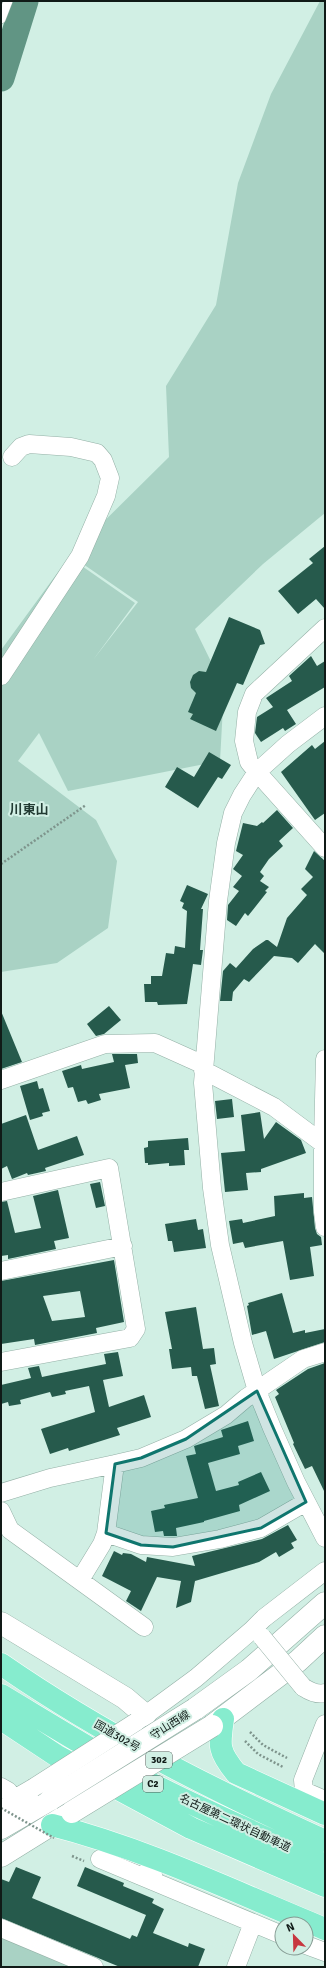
<svg xmlns="http://www.w3.org/2000/svg" width="326" height="1968" font-family="Signika,'Noto Sans JP',sans-serif">
	<style>
		.green { fill: #a9d2c4 }
		.lines { fill: none; stroke-linecap: round; stroke-linejoin: round }
		.river { stroke: #619584; stroke-width: 27 }
		.building { fill: #265a4c; fill-rule: evenodd }
		.lane-casing { stroke: #94b0a6; stroke-width: 10 }
		.street-casing { stroke: #94b0a6; stroke-width: 19 }
		.secondary-casing { stroke: #94b0a6; stroke-width: 23 }
		.highway-casing { stroke: #fff; stroke-width: 23 }
		.path { stroke: #7e948c; stroke-width: 2.5; stroke-dasharray: 2 2; stroke-linecap: butt }
		.lane { stroke: #fff; stroke-width: 9 }
		.street { stroke: #fff; stroke-width: 18 }
		.secondary { stroke: #fff; stroke-width: 22 }
		.highway { stroke: #86ecce; stroke-width: 22 }
		.street-bridge-casing { stroke: #94b0a6; stroke-width: 19; stroke-linecap: butt }
		.secondary-bridge-casing { stroke: #94b0a6; stroke-width: 23; stroke-linecap: butt }
		.path-bridge { stroke: #7e948c; stroke-width: 2.5; stroke-dasharray: 2 2; stroke-linecap: butt }
		.street-bridge { stroke: #fff; stroke-width: 18 }
		.secondary-bridge { stroke: #fff; stroke-width: 22 }
		.marked { fill: #0f766e; fill-opacity: 0.2; stroke: #0f766e; stroke-width: 3; stroke-linejoin: round }
		.labels { text-anchor: middle; dominant-baseline: central; stroke-width: 4; stroke-linejoin: round; paint-order: stroke }
		.shield { fill: #d1efe4; stroke: #4a5a54; stroke-width: 1 }
		.shield-label { font-size: 10px; font-weight: bold; fill: #101a17 }
		.street-label { font-size: 11px; fill: #101a17; stroke: #d1efe4 }
		.quarter-label { font-size: 13px; font-weight: bold; fill: #223b33; stroke: #d1efe4 }
	</style>
	<rect width="100%" height="100%" fill="#d1efe4"/>
	<path class="green" d="M320,1h5v512l-62,51 -68,65 29,59 -4,73 -152,30 -29,-58 -21,28 78,59 21,41 -9,67 -51,35 -56,9v-322l68,-93 66,46 -42,57 45,-58 -68,-47 99,-98 -3,-71 50,-81 22,-122 33,-89z
		M1,1937l75,30h-75z"/>
	<g class="lines">
		<path class="river" d="M1,78l24,-77"/>
	</g>
	<path class="building" d="M325,546v63l-9,-10 -18,15 -20,-23 35,-28 -4,-4z
		M229,617l31,13 5,14 -5,1 -17,40 -6,-2 -21,48 -26,-12 3,-5 -5,-2 8,-19 -5,-5 -1,-6 3,-7 6,-4 7,1z
		M311,656l6,10 8,-5v26l-38,23 9,14 -11,7 -2,-3 -22,14 -6,-9 2,-16 16,-10 -7,-9 26,-17 -3,-5z
		M325,741v72l-10,7 -34,-48 31,-27 3,4z
		M209,752l22,13 -9,14 -4,-2 -20,31 -33,-21 12,-20 17,10z
		M277,810l16,18 -14,13 4,5 -14,13 -9,13 4,4 -4,5 9,6 -4,4 2,1 -19,24 -3,-3 -9,13 -9,-6 1,-15 11,-14 -6,-4 9,-11 -9,-7 10,-14 -7,-4 7,-28 14,3 5,-4 1,1z
		M314,851l11,10v93l-10,-10 -17,19 -6,-5 -18,-2 -25,26 -5,-3 -11,13 -1,9h-12l3,-30 7,-8 6,5 17,-19 13,-9h2l9,7 10,-29 20,-23 -6,-6 12,-12 -8,-8z
		M187,885l21,9 -7,15h2l-3,41h3l-2,15 -8,-1 -6,40 -29,1 -1,-3h-12l-1,-18h7v-8h11l4,-23 8,1 1,-8 10,2 2,-37 -5,-3 2,-5 -4,-2z
		M109,1006l12,14 -17,14 -8,2 -9,-12z
		M1,1011l21,51 -21,7z
		M112,1054h25l1,9 -13,2 5,23 -31,6 2,6 -13,4 -2,-4 -8,2 -5,-15 -5,1 -6,-17 19,-6 1,4 32,-7z
		M37,1081l2,8 4,-1 7,23 -8,2 1,3 -13,4 -10,-34z
		M232,1099l2,18 -17,2 -2,-18z
		M260,1112l4,27 12,-17 25,18 5,13 -45,16v3l-15,1 2,17 -23,2 -4,-39 24,-2 -4,-36z
		M26,1115l12,35 39,-14 7,19 -39,13 1,3 -18,4 -1,-2 -15,6 -5,-13 -6,3v-45z
		M188,1138l1,12h-5l1,15 -16,1v-3l-21,2v-2h-3l-1,-15 4,-1v-6z
		M100,1182l5,24 -9,2 -6,-24z
		M58,1190l11,48 -15,3 2,8 -48,10v-4l-7,1v-54l6,-1 8,32 26,-5 -8,-32z
		M304,1193v5l8,-1 3,31 2,6 4,3 1,8 -12,2 4,29 -24,4 -7,-39 -38,7 -2,-6 -10,2 -4,-23 13,-2 1,4 32,-7 -1,-20z
		M196,1219l2,11 5,-1 3,19 -32,4 -2,-11h-4l-3,-17z
		M114,1260l10,62 -28,6 1,5 -62,12 -1,-6 -33,5v-63zM80,1291l5,26 -33,4 -9,-25z
		M282,1293l11,40 12,-3v3l20,-4v13l-51,17 -8,-28 -14,4 -5,-29 2,-1 -1,-2z
		M196,1307l7,42 11,-1 2,16 -6,1 9,41 -14,3 -8,-33h-5l-1,-9 -19,2 -3,-20h3l-7,-37z
		M118,1352l5,24 -20,4 6,27 35,-12 7,22 -34,11 3,7 -51,16 -1,-3 -18,6 -9,-25 54,-17 -6,-26 -24,5 1,3 -14,3 -2,-5 -30,8 1,4 -12,2 -1,-4 -7,2v-19l30,-7 -3,-10 11,-2 3,11 19,-4 45,-9 -2,-10z
		M325,1363v130l-13,-27 -7,3 -12,-25 1,-1 -19,-46 4,-3 -3,-4 32,-21z
		M248,1421l6,20 -16,5 2,8 -32,9 8,28 23,-6 -1,-3 23,-10 9,19 -31,14 1,6 -36,10v1l-28,6 1,8h-13l-1,-5 -8,1 -4,-21 14,-3 -1,-3 34,-7 -12,-42 10,-2 -2,-8 29,-9 -2,-7z
		M288,1525l9,15 -6,3 3,5 -15,9 -3,-5 -17,10 -64,19 -4,21 -15,6 5,-27 -24,-4 -16,34 -15,-10 5,-10 -29,-15 12,-25 8,4 1,-2 8,1 15,8 1,-5 48,9 -3,-10 70,-17z
		M16,1867l25,10 -9,21 98,41 2,-4 5,2 9,-22 -69,-29 8,-19 39,16 -1,3 31,13 -2,4 12,6 -11,24 35,14 1,-4 16,6 -7,18h-78l-119,-49v-39l8,3z"/>
	<g class="lines">
		<g class="lane-casing">
			<path id="lane" d="M1,19l7,-18"/>
		</g>
		<g class="street-casing">
			<path id="street" d="M325,628l-71,66 -7,18 -3,29 5,21 8,10 68,76
				M1,676l79,-120 26,-60 4,-18 -7,-18 -6,-7 -26,-6 -42,-3 -8,3 -9,10
				M325,716l-37,28 -31,28 -15,23 -9,18 -7,30 -8,58 -15,182 9,105 8,57 23,98 14,48 15,37 24,54 29,56
				M325,1059l-2,83v70l2,15
				M203,1070l71,37 51,38
				M1,1080l104,-36 50,-1 49,22
				M1,1192l108,-24 27,161 -6,9 -129,24
				M1,1271l122,-25
				M1,1493l49,-15 65,-14
				M306,1502l-45,26 -41,11 -47,8 -32,-2 -35,-12 9,-69 26,-6 45,-19 40,-24 20,-17 57,-39 22,-7
				M1,1511l9,19 134,97
				M80,1580l22,-36 4,-11
				M303,1687c6,4 15,8 22,6
				M136,1722l60,-44 56,-48 12,-12 61,-47
				M325,1724l-22,56 1,11 21,9
				M1,1787l7,4 6,8
				M1,1814l13,-15 19,-11
				M147,1856l8,26 127,53
				M100,1859l55,23
				M1,1928l93,39
				M306,1945l19,7
				M236,1967l17,-44"/>
		</g>
		<g class="secondary-casing">
			<path id="secondary" d="M1,1623l124,75 20,17
				M195,1709l54,-39 76,-67
				M212,1726l86,-65 27,-25
				M1,1828l50,-29
				M1,1856l66,-41"/>
		</g>
		<g class="highway-casing">
			<path id="highway" d="M1,1664c101,70 212,126 324,177
				M1,1695c50,30 100,61 151,89 57,29 115,54 173,81
				M1,1719l56,37 134,72 134,58
				M223,1719c-4,27 -5,32 13,54l89,41
				M52,1825c94,24 183,67 273,104"/>
		</g>
		<path class="path" d="M1,864l85,-59
			M250,1732l13,13 24,13
			M245,1741l13,13 25,13
			M72,1856l12,5"/>
		<use href="#lane" class="lane"/>
		<use href="#street" class="street"/>
		<use href="#secondary" class="secondary"/>
		<use href="#highway" class="highway"/>
		<g class="street-bridge-casing">
			<path id="street-bridge" d="M262,1637l41,50
				M33,1788l103,-66"/>
		</g>
		<g class="secondary-bridge-casing">
			<path id="secondary-bridge" d="M51,1799l144,-90
				M72,1812l140,-86"/>
		</g>
		<path class="path-bridge" d="M1,1808l53,30"/>
		<use href="#street-bridge" class="street-bridge"/>
		<use href="#secondary-bridge" class="secondary-bridge"/>
	</g>
	<path class="marked" d="M257,1391l49,111 -45,26 -88,19 -32,-2 -35,-12 9,-69 26,-6 45,-19z"/>
	<g class="labels">
		<g class="shield">
			<rect x="146" y="1752" width="26" height="16" rx="3"/>
			<rect x="143" y="1776" width="20" height="16" rx="3"/>
		</g>
		<g class="shield-label">
			<text x="159" y="1760">302</text>
			<text x="153" y="1784">C2</text>
		</g>
		<g class="street-label">
			<text transform="translate(170 1725) rotate(-32)">守山西線</text>
			<text transform="translate(117 1736) rotate(30)">国道302号</text>
			<text transform="translate(235 1823) rotate(25)">名古屋第二環状自動車道</text>
		</g>
		<g class="quarter-label">
			<text x="29" y="810">川東山</text>
		</g>
	</g>
	<rect width="326" height="1968" fill="none" stroke="#101a17" stroke-width="4"/>
	<g transform="translate(294 1936) rotate(337)"><circle r="19" fill="#d1efe4" stroke="#849a92"/>
	<path d="M0-3L7 15L0 10L-7 15Z" fill="#c7373f"/>
	<text y="-6" font-size="11" font-weight="bold" text-anchor="middle" fill="#101a17">N</text>
	</g>
</svg>
